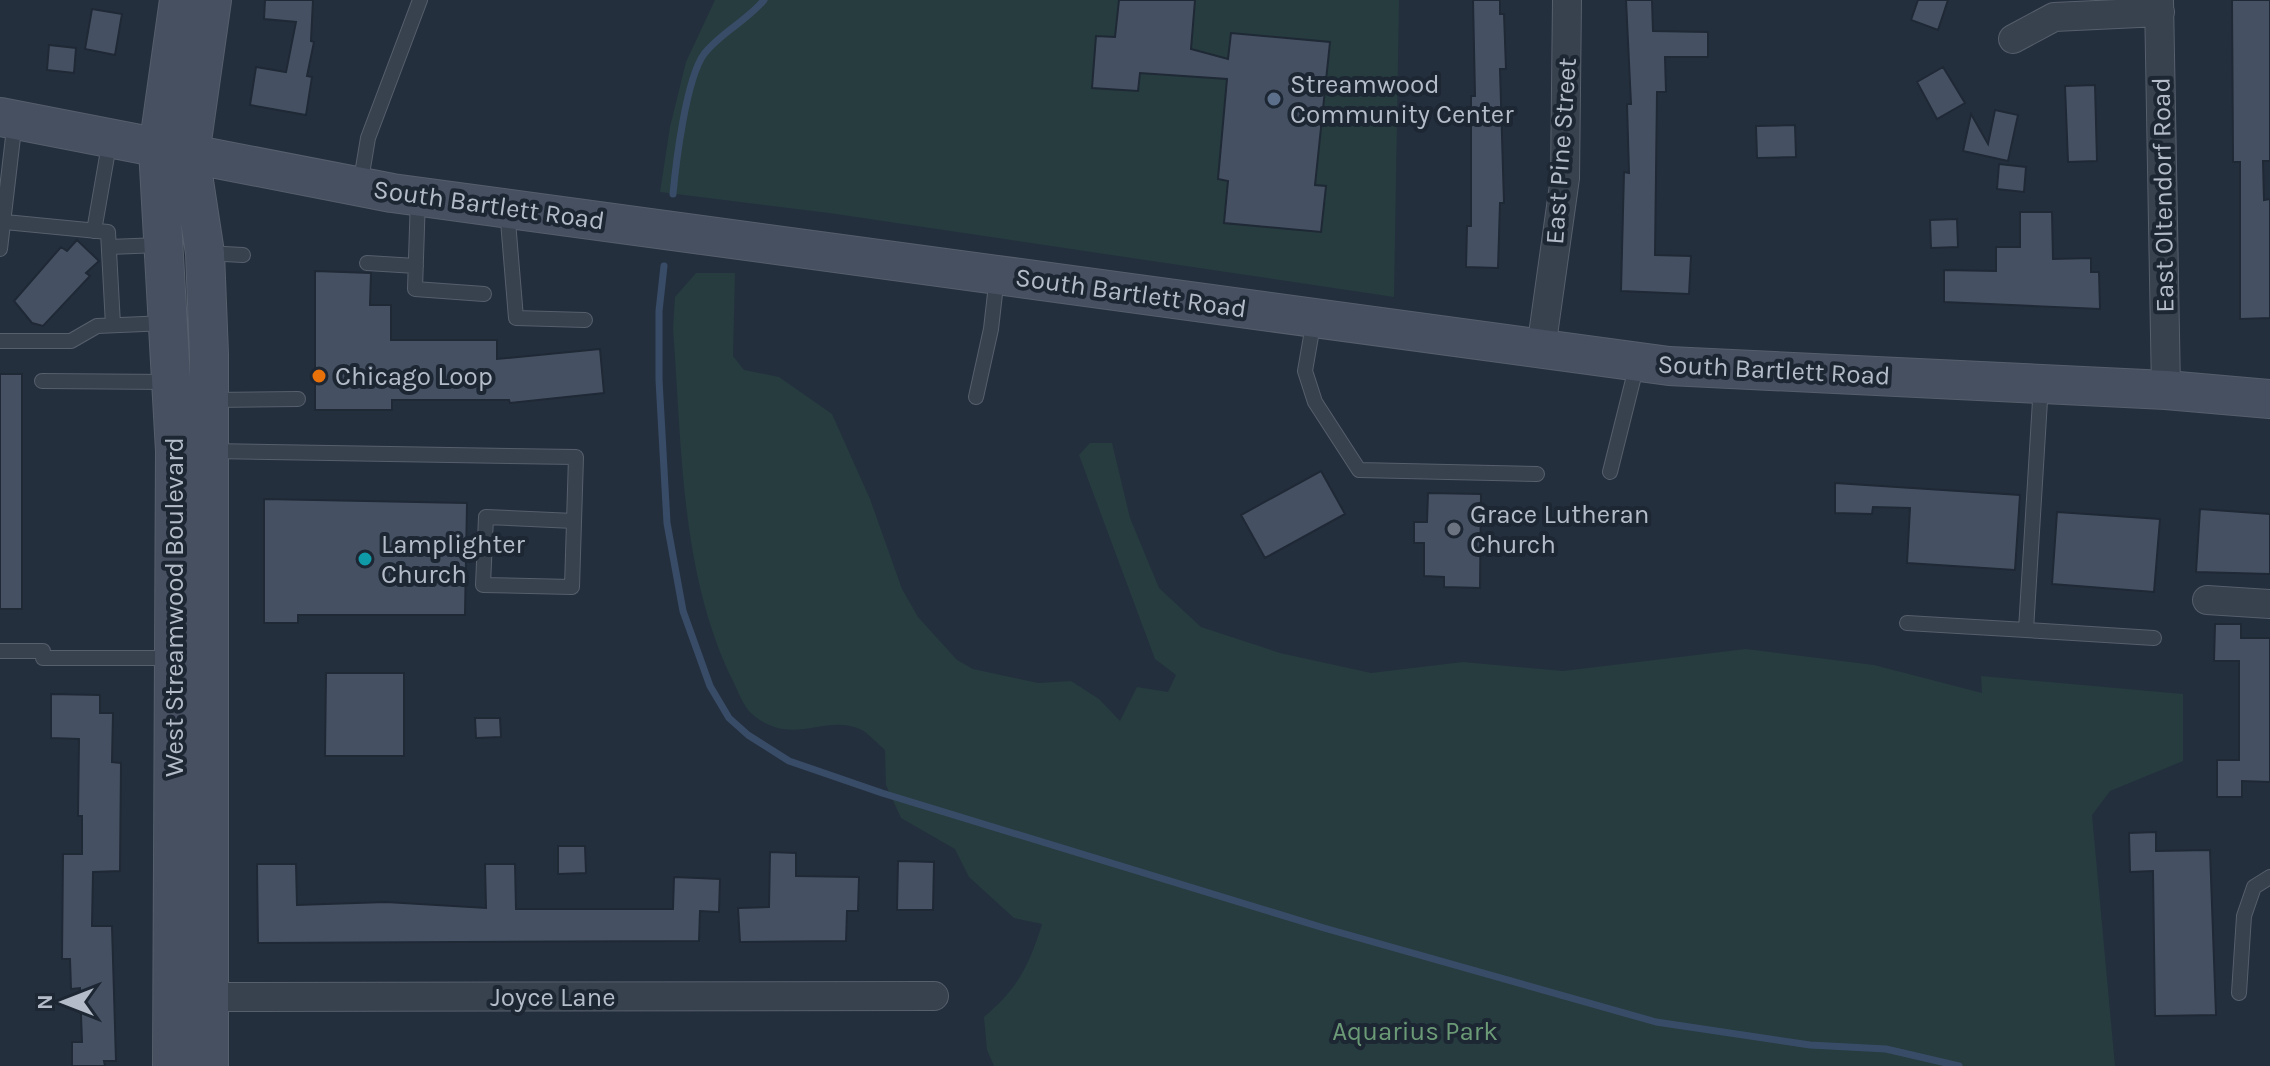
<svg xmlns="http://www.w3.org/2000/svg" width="2270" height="1066" font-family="Karla,sans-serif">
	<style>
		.green { fill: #263c3f }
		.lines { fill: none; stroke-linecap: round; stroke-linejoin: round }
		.stream { stroke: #394c67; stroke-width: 7 }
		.building { fill: #455162; stroke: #1f2835; stroke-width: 2 }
		.lane-casing { stroke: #565f6c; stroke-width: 16 }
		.street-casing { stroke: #565f6c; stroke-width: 30 }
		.secondary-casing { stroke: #565f6c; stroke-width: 40 }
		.lane { stroke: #38414e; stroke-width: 14 }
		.street { stroke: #38414e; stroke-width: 28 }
		.secondary { stroke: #465061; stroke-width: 38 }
		.service-dot { fill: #5c6f8a; stroke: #1d2633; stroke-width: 3 }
		.food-dot { fill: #e8710a; stroke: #1d2633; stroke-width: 3 }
		.worship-dot { fill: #6b7280; stroke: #1d2633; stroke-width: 3 }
		.culture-dot { fill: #0f9aa8; stroke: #1d2633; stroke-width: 3 }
		.labels { text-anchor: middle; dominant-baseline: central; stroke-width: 8; stroke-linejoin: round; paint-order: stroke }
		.poi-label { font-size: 26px; fill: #b4bcc9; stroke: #1d2633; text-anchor: start }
		.street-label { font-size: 26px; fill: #b4bcc9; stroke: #1d2633 }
		.park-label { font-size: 26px; fill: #6b9a76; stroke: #1d2633 }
	</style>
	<rect width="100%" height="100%" fill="#242f3e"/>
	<path class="green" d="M715,0h684l-5,297 -565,-84 -169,-21 10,-65 16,-65z
		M696,273h39l-2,83 11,14 35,7 53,37 38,85 32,90 16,28 39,43 16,9 65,14 33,-2 28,18 21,22 17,-34 31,5 8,-17 -21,-16 -76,-204 11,-12h22l18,75 29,70 42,39 79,26 91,20 92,-11 100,9 183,-22 128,16 108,28 -1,-17 202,18v67l-73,30 -18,24 23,251h-1121l-7,-16 -3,-33c34,-29 45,-51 58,-93l-28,-6 -45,-41 -14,-28 -54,-31 -15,-33 -1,-35c-7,-6 -15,-15 -23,-20 -37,-18 -69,19 -110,-16 -9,-7 -15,-26 -21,-37 -51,-107 -49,-232 -58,-348l2,-32z"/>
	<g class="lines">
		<path class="stream" d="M673,194c3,-32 13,-115 31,-140 17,-22 43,-33 60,-54
			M664,266l-5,45v69l8,143 16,88 27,75 19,32 19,17 41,26 93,32 442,135 332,94 154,23 76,4 73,17"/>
	</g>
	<path class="building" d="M265,0h48l-2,41 3,1 -7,34 5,1 -6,38 -56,-10 6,-38 30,5 10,-50 -32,-3z
		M1119,0h76l-4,49 37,10 3,-26 99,9 -15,143 11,1 -5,46 -97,-9 4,-42 -10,-2 9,-100 -87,-6 -2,18 -46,-3 4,-52 19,1z
		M1473,0h27v14h4l2,55h-6l4,134h-4l-2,65 -32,-1 1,-41h4v-130h4z
		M1626,0h26l1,31 55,1v25h-43l1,35h-9l-2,163 36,1 -2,38 -68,-3 3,-119 5,1 -2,-69h4z
		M1918,0h30l-10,30 -27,-10z
		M2232,0h38v161h-7l1,39 6,-1v119l-30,1v-157h-7z
		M92,9l30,5 -7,41 -30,-6z
		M49,45l27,3 -2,25 -27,-3z
		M1943,67l22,36 -28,16 -20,-37z
		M2095,85l2,76 -29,1 -3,-76z
		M1995,110l23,5 -10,46 -45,-10 8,-37 17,30z
		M1795,125l1,32 -39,1 -1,-32z
		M1999,164l27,3 -2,25 -27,-3z
		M2020,212h32l1,47 38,-1v14h8l1,37 -156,-7v-32l52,1v-24h24z
		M1957,219l1,28 -27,1 -1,-28z
		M77,240l22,21 -13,12 4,3 -47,50 -11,-3 -18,-22 47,-54 6,4z
		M315,271l56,2 -1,32h21v35h106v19l103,-10 4,44 -94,10 -1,-3h-117v10h-77z
		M0,374h22v235h-22z
		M1321,471l24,43 -80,44 -24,-43z
		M1835,483l185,12 -5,75 -108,-7 3,-55 -37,-1 -1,7 -37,-1z
		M1428,493l53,1 -1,94 -36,-1v-10l-20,-1v-33h-10v-21h13z
		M264,499l203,4 -2,112h-167v8h-34z
		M2200,509l70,5v60l-74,-2z
		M2057,512l103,7 -6,73 -102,-8z
		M2215,624h26v14h29v144l-28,-1v16h-25v-37h22v-99h-25z
		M326,673h78v83h-79z
		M51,694l49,1v18h13l-1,49 9,1 -1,108 -27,1 -1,54h20l4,135h-12l1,5h-33v-24h10l-2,-54 -9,1 -1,-30h-8l1,-105h19v-38h-4l1,-77 -28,-1z
		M475,718h25l1,19 -25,1z
		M2156,832v19l54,-1 6,165 -61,1 -2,-145 -23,1 -1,-39z
		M558,846h27l1,27 -28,1z
		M770,852l26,1v23l63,1 -1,34h-11l-1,30 -106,1 -2,-34 31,-1z
		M898,861l36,1 -1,48h-36z
		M257,864h39l1,41 89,-3 100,6 -1,-44h30l1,45h157l1,-32 46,2 -1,33 -19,-1 -1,30 -441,2z"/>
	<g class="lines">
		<g class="lane-casing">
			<path id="lane" d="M360,186l8,-48 52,-138
				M418,197l-3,92 69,5
				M507,209l9,109 69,2
				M5,222l103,10 5,93
				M94,231l16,-92
				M109,247l51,-2
				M0,249l15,-129
				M205,253l38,2
				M367,263l49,3
				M1314,319l-9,52 10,31 44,68 178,4
				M0,341h71l26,-15 70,-3
				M42,381l127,1
				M976,397l15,-68 6,-53
				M211,400l87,-1
				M211,451l365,6 -4,130 -89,-2 3,-68 88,4
				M1610,472l27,-108
				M1907,623l119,7 15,-246
				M2026,630l128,8
				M0,651h43
				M43,658h128
				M2239,993l5,-77 10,-29 16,-10"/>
		</g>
		<g class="street-casing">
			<path id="street" d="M2159,0l7,390
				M2013,39l41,-22 106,-5
				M1541,349l24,-171 2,-178
				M2207,600l63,4
				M193,997l741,-1"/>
		</g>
		<g class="secondary-casing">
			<path id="secondary" d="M0,117l392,76 1277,173 497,24 104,9
				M172,1066l3,-615 -17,-302 21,-149
				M209,1066v-712l-4,-101 -15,-98 22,-155"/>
		</g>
		<use href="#lane" class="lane"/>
		<use href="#street" class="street"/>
		<use href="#secondary" class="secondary"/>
	</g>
	<circle class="service-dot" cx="1274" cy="99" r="8"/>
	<circle class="food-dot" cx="319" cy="376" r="8"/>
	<circle class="worship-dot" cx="1454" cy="529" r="8"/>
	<circle class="culture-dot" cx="365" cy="559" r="8"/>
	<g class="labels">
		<g class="poi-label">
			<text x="1290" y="84">Streamwood<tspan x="1290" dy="30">Community Center</tspan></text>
			<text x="335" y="376">Chicago Loop</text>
			<text x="1470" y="514">Grace Lutheran<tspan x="1470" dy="30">Church</tspan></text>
			<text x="381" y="544">Lamplighter<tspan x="381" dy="30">Church</tspan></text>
		</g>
		<g class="street-label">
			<text transform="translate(1561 151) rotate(-86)">East Pine Street</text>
			<text transform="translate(2163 195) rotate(-91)">East Oltendorf Road</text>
			<text transform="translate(489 205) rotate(8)">South Bartlett Road</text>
			<text transform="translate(1131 293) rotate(8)">South Bartlett Road</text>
			<text transform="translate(1774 370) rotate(3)">South Bartlett Road</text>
			<text transform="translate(174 607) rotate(-90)">West Streamwood Boulevard</text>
			<text x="553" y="997">Joyce Lane</text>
		</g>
		<g class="park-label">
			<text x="1415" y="1031">Aquarius Park</text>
		</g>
	</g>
	<g transform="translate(64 1002) rotate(270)" stroke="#1d2633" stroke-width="6" paint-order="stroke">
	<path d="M0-6L14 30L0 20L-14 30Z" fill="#b4bcc9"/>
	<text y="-12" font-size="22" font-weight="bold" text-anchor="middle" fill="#b4bcc9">N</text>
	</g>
</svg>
